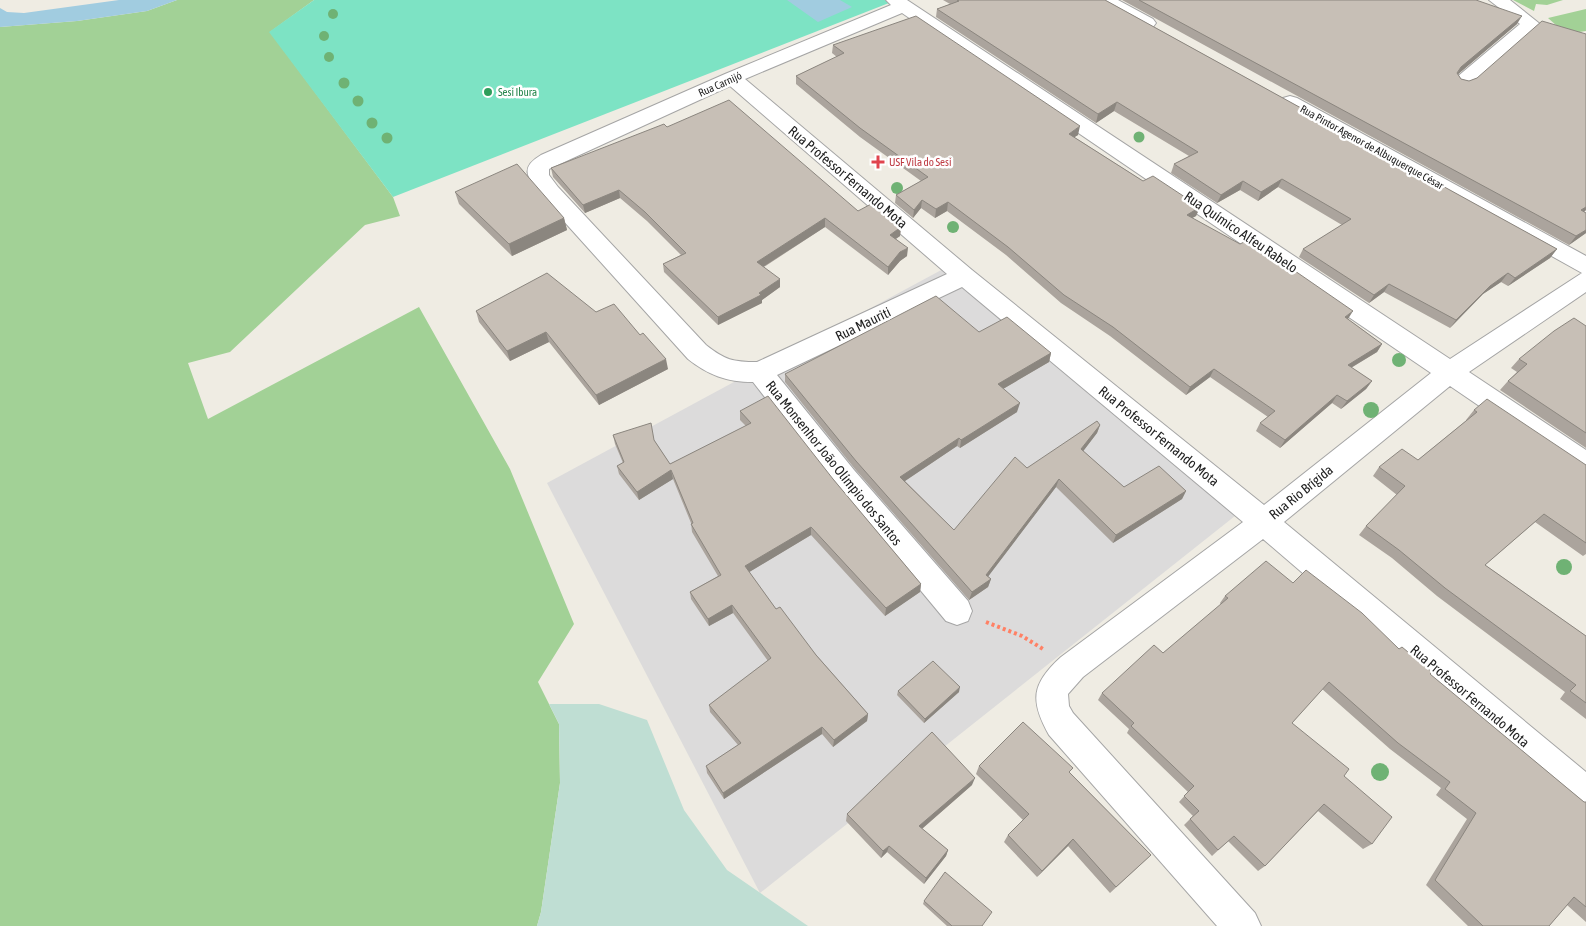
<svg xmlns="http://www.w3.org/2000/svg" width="1586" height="926" font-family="'Asap Condensed',sans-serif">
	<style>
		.residential { fill: #dcdbdb }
		.forest { fill: #a2d196 }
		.wetland { fill: #bfded3 }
		.pitch { fill: #7de3c4 }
		.water { fill: #a1cce0 }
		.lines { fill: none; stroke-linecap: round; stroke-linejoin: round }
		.minor-casing { stroke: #a5a5a5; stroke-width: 2 }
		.path { stroke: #ff8165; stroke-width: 4; stroke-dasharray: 3 3; stroke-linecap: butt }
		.minor { fill: #fff; fill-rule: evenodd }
		.tree { fill: #6fb274 }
		.wall { fill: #aba49d }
		.shaded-wall { fill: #8b867f }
		.building { fill: #c7bfb6; stroke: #8b867f }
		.leisure-dot { fill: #2e9e5b; stroke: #fff; stroke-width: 2 }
		.health-dot { fill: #e0444e; stroke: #fff; stroke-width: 2 }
		.labels { text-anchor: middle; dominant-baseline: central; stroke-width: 5; stroke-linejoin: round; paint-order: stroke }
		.far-street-label { font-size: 11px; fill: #1e1e1e; stroke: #fff }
		.far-leisure-label { font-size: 11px; fill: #27864d; stroke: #fff; text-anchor: start }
		.far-health-label { font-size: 11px; fill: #be3a42; stroke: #fff; text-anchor: start }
		.street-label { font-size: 14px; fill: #1e1e1e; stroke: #fff }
	</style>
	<rect width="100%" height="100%" fill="#efece3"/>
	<path class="residential" d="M945,268l295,244 -480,381 -213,-410z"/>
	<path class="forest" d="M177,0h137l-44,32 123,165 7,19 -35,9 -135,127 -42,11 20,56 211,-112 91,162 64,155 -36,58 21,42 1,59 -19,129 -4,14h-537v-899l77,-6 70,-10z
		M1513,0h50l-16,5 -11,-1 -2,7z
		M1586,9v22l-20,3 -18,-16z"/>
	<path class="wetland" d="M549,704h50l48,16 37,90 43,60 81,56h-271l4,-14 19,-129 -1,-59z"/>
	<path class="pitch" d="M314,0h571l4,3 -496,194 -124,-165z"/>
	<path class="water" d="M119,0h58l-30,11 -70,10 -77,6v-19l7,4 17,1z
		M787,0h53l12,7 -34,15z"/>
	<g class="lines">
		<g class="minor-casing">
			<path id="minor" d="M886,0h21l543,359 132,-86 -299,-167 -3,-4 3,-4 7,-2 7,2 289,158v36l-117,80 117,78v25l-10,-3 -126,-86 -166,136 302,250v39l-12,-5 -311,-267 -180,138 -15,17 1,12 4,7 182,200 6,13h-44l-168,-191c-19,-34 -18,-51 12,-78l182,-135 -281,-235 -185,88 77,95 114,131 4,10 -4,10 -11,4 -11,-4 -112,-135 -81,-104c-26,0 -45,-7 -65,-23l-146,-162c-12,-17 -25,-28 -1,-42l184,-81 166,-69zM902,13l529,360 -167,132 -292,-235 -227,-191zM730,86l217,188 -190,88c-24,0 -32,-2 -51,-17l-148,-158 -9,-12v-6z
				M1096,0h22l35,19 3,4 -3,4 -6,2 -6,-2 -42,-23z
				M1489,0h21l30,24 -69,61 -7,2 -7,-2 -3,-4 3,-4 63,-53z"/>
		</g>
		<path class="path" d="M986,622l36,14 21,13"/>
		<use href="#minor" class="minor"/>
	</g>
	<g class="tree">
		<circle cx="333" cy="14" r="5"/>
		<circle cx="324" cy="36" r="5"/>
		<circle cx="329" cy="57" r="5"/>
		<circle cx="344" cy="83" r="5.5"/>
		<circle cx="358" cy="101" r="5.5"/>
		<circle cx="372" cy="123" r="5.5"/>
		<circle cx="1139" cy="137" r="5.5"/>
		<circle cx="387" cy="138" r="5.5"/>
		<circle cx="897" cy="188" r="6"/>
		<circle cx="953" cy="227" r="6"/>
		<circle cx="1399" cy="360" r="7"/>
		<circle cx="1371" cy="410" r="8"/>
		<circle cx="1564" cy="567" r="8"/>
		<circle cx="1380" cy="772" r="9"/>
	</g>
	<path class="wall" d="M943,0h162l452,249 -7,9 -42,28 -7,-4 -18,12 -33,34 -66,-36 -15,11 -70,-46 4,-8 39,-24 -64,-38 -20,14 -18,-11 -23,13 -46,-30 3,-9 15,-8 -75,-45 -18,12 -160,-106 1,-8 13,-5z
		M1122,0h354l41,24 -59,50 3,5 8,2 8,-3 109,-44v176l-2,2 2,1v20l-17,12z
		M833,45l245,90 -4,2 69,44 57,26 -4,9 -4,2 156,101 34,25 -5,8 -26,16 21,13 -6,8 -25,20 -9,-6 -52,45 -24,-17 4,-8 8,-6 -58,-40 -24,18 -76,-59 -49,-33 -55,-48 -59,-44 -12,7 -14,-10 -8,10 -18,-15 1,-8 25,-14 -61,-44 -64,-53v-8l41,-19 -5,-4z
		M667,127l191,84 43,16 -1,9 -4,3 11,17 -7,5 -12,14 -63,-48 -61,40 16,20 -18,13v3l-44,22 -54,-53 -1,-8 18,-9 -34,-34 -27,-23 -35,15 -32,-36 -2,-9z
		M455,192l109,26 3,12 -55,26 -53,-52z
		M476,311l120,1 72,57 -69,36 -50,-63 -39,19 -31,-39z
		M1586,326v122l-86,-58 8,-9 9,-9 -6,-4 8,-9z
		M979,332l72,21 -2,9 -46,27 14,23 -57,36 -3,-2 -52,35 49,49 73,-62 73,-43 -3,8 -14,18 41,36 62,4 -4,8 -69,44 -57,-56 -68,89 3,3 -3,8 -19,13 -114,-131 -70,-87v-8z
		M1474,410l112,55v89l-3,2 -48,-34 -50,43 101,71v83l-26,-20 5,-7 -128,-96 -45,-38 -33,-23 7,-9 31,-31 -24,-19 6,-9 39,-7 49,-40h-1z
		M740,411l93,68 88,105 -1,8 -35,24 -74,-81 -62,37 27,37 92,105 -1,7 -34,26 -11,-13 -98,65 -17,-26 -1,-7 32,-21 -28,-33 -1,-7 59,-44 -35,-48 -24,13 -18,-27 -1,-7 28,-16 -26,-44 -1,-9 -18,-44 -34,21 -20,-26 -2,-8 6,-3 -8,-19 -2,-9 41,5 16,24 76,-38 -6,-6z
		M1293,583l106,66 185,153h2v120l-19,-17 -18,21h-81l-42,-41 41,-66 -31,-24 5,-7 -51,-39 -68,-60 -30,34 52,53 28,68 -9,5 -45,-38 -53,55 -7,5 -30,-30 -16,15 -28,-31 9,-9 -14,-14 9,-10 -61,-59 2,-4 -31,-29 4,-7 61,-40 58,-48 -1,-2 5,-7z
		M898,691l61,1 -35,31 -27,-28z
		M979,766l91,7 81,82 -41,38 -42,-47 -31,31 -33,-35 4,-7 15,-15 -47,-46z
		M972,785l-50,44 26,21 -2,6 -22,28 -37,-32 -6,6 -35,-37 1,-7z
		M924,901l58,25h-35l-24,-22z"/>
	<path class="shaded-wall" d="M1522,16l-5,8 -61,52 5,-9z
		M1117,102l-3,9 -18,12 2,-9z
		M1080,126l-2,9 -11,7 2,-8z
		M1282,179l-4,8 -20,14 3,-9z
		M1243,181l-3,9 -23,13 4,-8z
		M619,190l1,8 -35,15 -2,-8z
		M922,200l-1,8 -8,10 1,-8z
		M948,202l-1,9 -12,7 1,-9z
		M1200,207l-4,9 -13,7 4,-8z
		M1586,207v3l-11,9 6,-9z
		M564,218l3,12 -55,26 -3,-12z
		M825,218v9l-67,43 -1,-8z
		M901,227l-1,9 -11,7 1,-8z
		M1586,230v3l-17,12 7,-9z
		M908,248l-1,8 -7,5 -12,14v-8l12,-15z
		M1557,249l-7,9 -42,28 7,-8z
		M1508,273l-7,9 -18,12 -33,34 6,-8 34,-34z
		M780,279v8l-18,13v3l-44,22v-8l41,-24z
		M1389,284l-5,8 -15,11 5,-8z
		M1353,311l-5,8 -8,6 5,-8z
		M546,332l3,10 -39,19 -3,-10z
		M1382,344l-5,8 -35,21 6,-8z
		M1051,353l-2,9 -53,31 2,-9z
		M666,359l2,10 -69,36 -3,-10z
		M1214,369l-4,8 -24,18 4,-8z
		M1372,381l-6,8 -25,20 6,-8z
		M1337,395l-5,8 -52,45 5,-8z
		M1020,403l-3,9 -57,36 1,-8z
		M1100,425l-3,8 -19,25 3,-9z
		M959,438l-2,8 -58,39 1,-8z
		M671,470l2,9 -34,21 -2,-8z
		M1059,479l-3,8 -72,95 2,-7z
		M1186,491l-4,8 -69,44 3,-8z
		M811,527v8l-65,39 -1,-8z
		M991,579l-3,8 -19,13 3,-8z
		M921,584l-1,8 -35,24 1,-8z
		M732,605l1,8 -24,13 -1,-7z
		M960,687l-1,5 -35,31 1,-4z
		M868,714l-1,7 -34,26 1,-7z
		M822,727v7l-98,65 -1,-6z
		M975,778l-3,7 -55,48 2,-7z
		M1073,839l-5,7 -31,31 5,-6z
		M889,846l-2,6 -6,6 2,-7z
		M948,850l-2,6 -22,28 2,-6z"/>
	<path class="building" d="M957,0h148l452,249 -42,29 -7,-5 -18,13 -34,34 -67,-36 -15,11 -71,-46 48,-30 -69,-40 -21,13 -18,-11 -22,14 -47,-31 24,-12 -81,-50 -19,12 -161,-105 22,-8z
		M1139,0h337l46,16 -61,51 -4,6 4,6 8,2 8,-3 65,-57 44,13v173l-5,3 5,3v17l-10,6z
		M916,16l164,110 -11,8 74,47 10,-5 47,31 -13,8 53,29 8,-4 32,23 2,-1 71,49 -8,6 37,27 -34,21 24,16 -25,20 -10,-6 -52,45 -25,-17 15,-12 -61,-42 -24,18 -77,-60 -49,-32 -56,-48 -60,-45 -12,7 -14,-9 -8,10 -18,-15 32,-18 -68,-49 -64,-52 48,-23 -11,-8z
		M729,100l129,111 15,-8 28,24 -11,8 18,13 -8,4 -12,15 -63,-49 -68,44 23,17 -21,14 2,2 -43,22 -55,-53 23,-11 -41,-41 -26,-22 -36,15 -32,-37 113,-44 3,3z
		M517,164l47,54 -55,26 -54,-52z
		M547,273l49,39 18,-8 26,31 3,-2 23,26 -70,36 -50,-63 -39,19 -31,-40z
		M936,296l43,36 28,-15 44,36 -53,31 22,19 -59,37 -2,-2 -59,39 54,53 61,-73 12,11 70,-47 3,4 -19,24 43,38 35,-21 27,25 -70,44 -57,-56 -73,96 5,4 -19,13 -116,-131 -71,-87z
		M1574,318l12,8v107l-78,-52 19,-17 -8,-5 35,-28z
		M768,396l65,83 88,105 -35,24 -75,-81 -66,39 31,43 4,-2 36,48 52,59 -34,26 -12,-13 -99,66 -17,-27 35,-23 -32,-38 62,-47 -39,-53 -24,14 -18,-27 31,-17 -30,-51 2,-1 -22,-53 -34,22 -20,-26 7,-4 -11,-27 38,-12 3,17 16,24 81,-41 -11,-12z
		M1487,399l99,66v78l-42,-29 -59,51 101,71v67l-16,-12 6,-6 -131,-97 -46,-38 -33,-24 39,-40 -26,-19 23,-18 16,11 59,-48 -3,-2z
		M1266,561l27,22 13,-13 56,43 37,36 3,-2 30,25 -2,2 154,128h2v105l-12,-10 -25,29h-66l-48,-46 41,-67 -31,-24 5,-7 -52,-39 -69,-61 -37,41 57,46 -5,7 48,41 -20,27 -48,-40 -59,62 -31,-30 -16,14 -28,-31 9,-8 -15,-15 10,-10 -63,-60 3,-3 -32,-30 52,-48 9,8 65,-55 -3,-2z
		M933,661l27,26 -35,32 -27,-28z
		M1023,722l50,46 -4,4 82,83 -35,32 -43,-48 -31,32 -34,-36 21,-21 -50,-48z
		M932,732l43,46 -56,48 29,24 -22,28 -37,-32 -6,5 -36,-37z
		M945,872l47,40 -10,14h-30l-28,-25z"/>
	<circle class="leisure-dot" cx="488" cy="92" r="5"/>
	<path class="health-dot" d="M875.5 154.5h5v5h5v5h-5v5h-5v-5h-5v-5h5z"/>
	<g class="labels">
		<g class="far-street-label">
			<text transform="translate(720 84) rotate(-24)">Rua Carnijó</text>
			<text transform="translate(1372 147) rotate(29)">Rua Pintor Agenor de Albuquerque César</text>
		</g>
		<g class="far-leisure-label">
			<text x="498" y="92">Sesi Ibura</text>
		</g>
		<g class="far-health-label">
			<text x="889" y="162">USF Vila do Sesi</text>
		</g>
		<g class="street-label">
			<text transform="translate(848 177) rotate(40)">Rua Professor Fernando Mota</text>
			<text transform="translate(1241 232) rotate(34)">Rua Químico Alfeu Rabelo</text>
			<text transform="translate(863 324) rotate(-26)">Rua Mauriti</text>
			<text transform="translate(1159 436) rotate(39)">Rua Professor Fernando Mota</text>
			<text transform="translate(834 463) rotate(51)">Rua Monsenhor João Olímpio dos Santos</text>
			<text transform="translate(1301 492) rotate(-39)">Rua Rio Brígida</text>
			<text transform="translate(1470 696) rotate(40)">Rua Professor Fernando Mota</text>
		</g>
	</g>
</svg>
